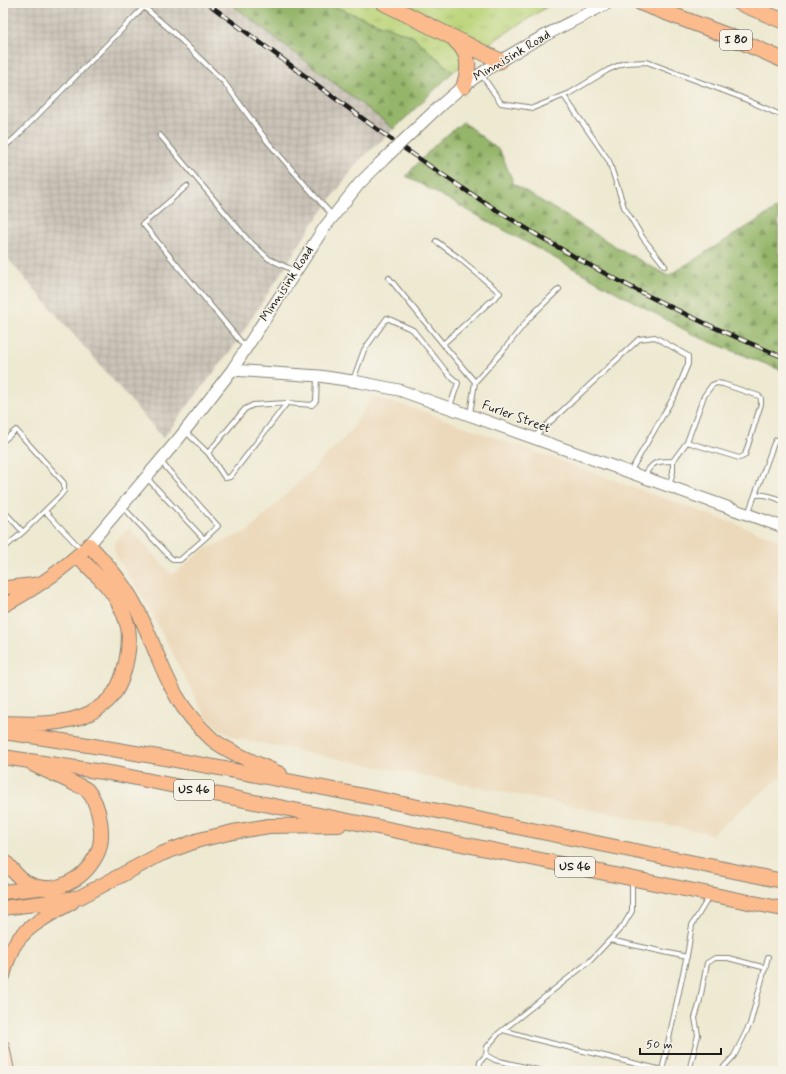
<svg xmlns="http://www.w3.org/2000/svg" width="786" height="1074" font-family="Mynerve,sans-serif">
	<style>
		.built { fill: #ecd8ba }
		.industrial { fill: url(#industrial-grid) }
		.grass { fill: url(#grass-tufts); stroke: #6c784c }
		.forest { fill: url(#forest-firs); stroke: #586944 }
		.lines { fill: none; stroke-linecap: round; stroke-linejoin: round }
		.service-casing { stroke: #858276; stroke-width: 6 }
		.tertiary-casing { stroke: #858276; stroke-width: 13 }
		.secondary-casing { stroke: #858276; stroke-width: 14 }
		.primary-casing { stroke: #858276; stroke-width: 15 }
		.trunk-casing { stroke: #858276; stroke-width: 16 }
		.motorway-casing { stroke: #858276; stroke-width: 17 }
		.service { stroke: #fff; stroke-width: 4 }
		.tertiary { stroke: #fff; stroke-width: 11 }
		.secondary { stroke: #fde4d1; stroke-width: 12 }
		.primary { stroke: #fbbb8c; stroke-width: 13 }
		.trunk { stroke: #fbbb8c; stroke-width: 14 }
		.motorway { stroke: #fbbb8c; stroke-width: 15 }
		.rail-casing { stroke: #1c1c1c; stroke-width: 4.5 }
		.rail { stroke: #f7f3e8; stroke-width: 3; stroke-dasharray: 9; stroke-linecap: butt }
		.tertiary-bridge-casing { stroke: #858276; stroke-width: 13; stroke-linecap: butt }
		.tertiary-bridge { stroke: #fff; stroke-width: 11 }
		.labels { text-anchor: middle; dominant-baseline: central; stroke-width: 3; stroke-linejoin: round; paint-order: stroke }
		.shield { fill: #f7f3e8; stroke: #5e5c59; stroke-width: 1 }
		.shield-label { font-size: 12px; font-weight: bold; fill: #1c1c1c }
		.street-label { font-size: 13px; fill: #1c1c1c; stroke: #f7f3e8 }
	</style>
	<defs>
		<pattern id="industrial-grid" width="8" height="8" patternUnits="userSpaceOnUse"><rect width="8" height="8" fill="#cbc3b8"/><path d="M0 4h8M4 0v8" fill="none" stroke="#aea79e"/></pattern>
		<pattern id="grass-tufts" width="24" height="20" patternUnits="userSpaceOnUse"><rect width="24" height="20" fill="#bcd57b"/><path d="M3 7l-1-3M5 7V3M7 7l1-3M15 17l-1-3M17 17v-4M19 17l1-3" fill="none" stroke="#a1b66a"/></pattern>
		<pattern id="forest-firs" width="22" height="20" patternUnits="userSpaceOnUse"><rect width="22" height="20" fill="#95b66b"/><path d="M5 1l3.5 6h-7zM16 11l3.5 6h-7z" fill="#799357"/></pattern>
	</defs>
	<rect width="100%" height="100%" fill="#f7f3e8"/>
	<filter id="ink" filterUnits="userSpaceOnUse"><feTurbulence type="fractalNoise" baseFrequency=".025" numOctaves="2"/><feDisplacementMap in="SourceGraphic" scale="8" xChannelSelector="R" yChannelSelector="G"/><feConvolveMatrix kernelMatrix="1 2 1 2 8 2 1 2 1" color-interpolation-filters="sRGB"/></filter>
	<filter id="wash" filterUnits="userSpaceOnUse"><feTurbulence type="fractalNoise" baseFrequency=".012" numOctaves="4" result="noise"/><feDisplacementMap in="SourceGraphic" scale="16" xChannelSelector="R" yChannelSelector="G"/><feGaussianBlur stdDeviation="0.9" result="paint"/><feColorMatrix in="noise" values="0 0 0 0 0 0 0 0 0 0 0 0 0 0 0 0 0 1.4 0 .05"/><feComposite in="paint" operator="in"/></filter>
	<g filter="url(#wash)">
		<rect width="100%" height="100%" fill="#eee9d1"/>
		<path class="built" d="M372,397l38,10 373,134v234l-71,59 -477,-96 -14,-8 -13,-11 -10,-16 -52,-101 -30,-46 -2,-8 2,-8 13,-12 43,47 33,-26 44,-18 101,-99z"/>
		<path class="industrial" d="M3,3h227l164,126 -36,33 -48,66 -78,121 -69,89 -160,-185z"/>
		<path class="grass" d="M324,3h229l-57,36 -43,33 -41,-36z"/>
		<path class="forest" d="M230,3h94l88,33 41,36 -59,57z
			M463,122l37,29 14,33 99,61 55,31 111,-69 -1,46 5,3v115l-87,-35 -290,-160 30,-32z"/>
	</g>
	<g filter="url(#ink)">
		<g class="lines">
			<g class="service-casing">
				<path id="service" d="M130,3l14,4 30,26 50,49 43,59 41,47 24,27
					M481,74l20,29 32,5 37,-15 38,-23 16,-7 23,-1 93,35 43,19
					M564,96l45,65 15,46 19,31 22,28
					M160,135l88,105 21,19 26,12
					M3,148l13,-11 128,-130
					M187,186l-44,38 103,124
					M436,241l23,17 41,35 -57,51 32,38
					M389,278l54,66
					M353,380l11,-30 23,-32 26,12 36,45 9,8 -8,23
					M470,414l5,-32 27,-30 28,-35 29,-28
					M185,431l23,22 17,25 5,-1 57,-74 25,2 4,-4 1,-24
					M535,436l104,-97 16,-2 33,19v8l-12,29 -46,79
					M3,441l13,-11 48,53v8l-4,5 -37,36
					M208,453l37,-44 8,-4 34,-2
					M673,461l14,-19 17,-46 8,-11 5,-2 6,1 36,12 2,2v6l-16,51 -3,2 -3,1 -52,-16
					M161,462l57,64 -14,13
					M644,477c8,-16 13,-16 29,-16v11l-4,14
					M755,495c10,-1 19,1 28,7
					M123,507l48,51 4,2h5l24,-21 -58,-62
					M3,510l20,22 -20,17
					M45,511l37,39
					M748,514l26,-71 2,-3 7,-2
					M610,940l77,17
					M503,1030l31,9 128,31
					M479,1071l1,-9 6,-7
					M542,1071l-47,-11 -9,-5 1,-8 12,-14 91,-72 33,-35 9,-15v-30
					M662,1071l26,-121 4,-25 17,-28
					M689,1071l9,-36 -3,-17 4,-13 8,-42 8,-5h13l38,10
					M720,1071l14,-15 16,-32 18,-67"/>
			</g>
			<g class="tertiary-casing">
				<path id="tertiary" d="M426,119c13,-12 25,-24 39,-34 44,-33 94,-57 143,-82
					M232,370l87,6 40,6 40,8 384,137
					M89,545l91,-108 52,-67 92,-142 35,-44 21,-21"/>
			</g>
			<g class="secondary-casing">
				<path id="secondary" d="M3,1046l5,25"/>
			</g>
			<g class="primary-casing">
				<path id="primary" d="M3,588l34,-4
					M3,606c30,-16 61,-37 86,-61"/>
			</g>
			<g class="trunk-casing">
				<path id="trunk" d="M89,545c19,20 37,41 49,66 14,28 23,59 39,86 9,16 22,30 35,42 17,14 47,25 68,35
					M3,723c29,1 60,3 87,-10 9,-4 20,-13 25,-21 10,-15 16,-47 13,-65 -2,-7 -5,-16 -9,-23 -9,-18 -27,-33 -41,-48
					M3,732c121,17 241,40 361,64 140,28 280,56 419,85
					M3,757l113,17 667,135
					M3,860c8,7 14,18 24,23 27,14 56,-3 69,-27 10,-17 4,-52 -9,-66 -3,-3 -10,-5 -14,-7 -13,-6 -26,-12 -39,-18
					M3,892l35,-4
					M3,908l55,-7 22,-4 81,-43 38,-14 34,-8 36,-6 70,-1
					M3,976c2,-9 5,-18 9,-27 11,-22 39,-35 60,-47"/>
			</g>
			<g class="motorway-casing">
				<path id="motorway" d="M384,3l116,58
					M641,3l90,34 52,23
					M740,3l43,18
					M455,40c15,13 15,27 9,46"/>
			</g>
			<use href="#service" class="service"/>
			<use href="#tertiary" class="tertiary"/>
			<use href="#secondary" class="secondary"/>
			<use href="#primary" class="primary"/>
			<use href="#trunk" class="trunk"/>
			<use href="#motorway" class="motorway"/>
			<g class="rail-casing">
				<path id="rail" d="M207,3c92,68 183,139 280,201 93,60 193,111 296,153"/>
			</g>
			<use href="#rail" class="rail"/>
			<g class="tertiary-bridge-casing">
				<path id="tertiary-bridge" d="M380,163l46,-44"/>
			</g>
			<use href="#tertiary-bridge" class="tertiary-bridge"/>
		</g>
	</g>
	<g class="labels">
		<g class="shield">
			<rect x="720" y="30" width="32" height="20" rx="3"/>
			<rect x="174" y="780" width="40" height="20" rx="3"/>
			<rect x="555" y="857" width="40" height="20" rx="3"/>
		</g>
		<g class="shield-label">
			<text x="736" y="40">I 80</text>
			<text x="194" y="790">US 46</text>
			<text x="575" y="867">US 46</text>
		</g>
		<g class="street-label">
			<text transform="translate(512 56) rotate(-31)">Minnisink Road</text>
			<text transform="translate(287 284) rotate(-57)">Minnisink Road</text>
			<text transform="translate(516 417) rotate(20)">Furler Street</text>
		</g>
	</g>
	<rect width="786" height="1074" fill="none" stroke="#f7f3e8" stroke-width="16"/>
	<path d="M640 1048v6h81v-6" fill="none" stroke="#1c1c1c" stroke-width="2"/>
	<text x="646" y="1048" font-size="12" fill="#1c1c1c" stroke="#f7f3e8" stroke-width="3" paint-order="stroke">50 m</text>
</svg>
